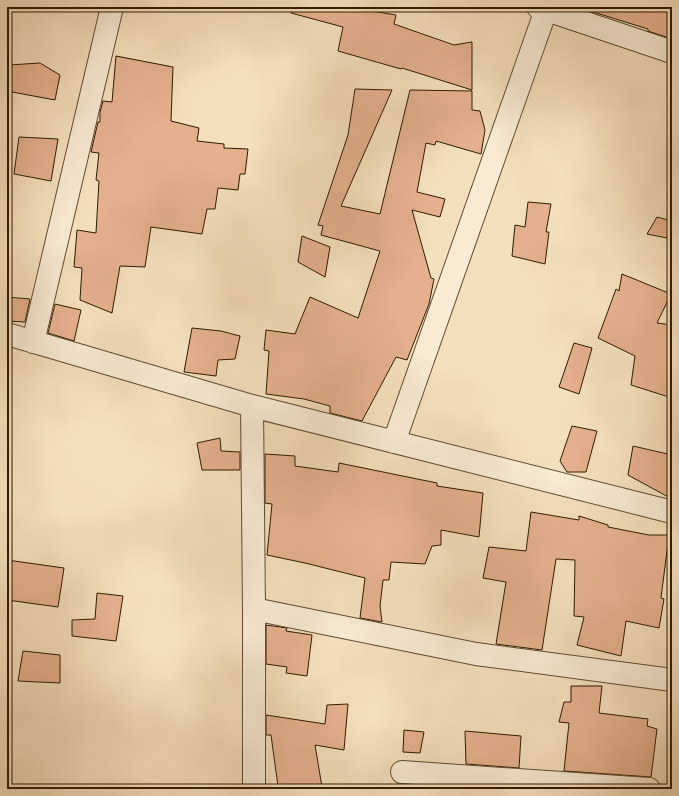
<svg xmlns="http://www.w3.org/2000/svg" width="679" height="796" font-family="'Sorts Mill Goudy',serif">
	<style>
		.building { fill: #e5b08e; stroke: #2e1b00 }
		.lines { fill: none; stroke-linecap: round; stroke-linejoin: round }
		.minor-casing { stroke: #604c2f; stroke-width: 24 }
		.minor { stroke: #f8ead3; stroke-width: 22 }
	</style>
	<rect width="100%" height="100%" fill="#f4dfbc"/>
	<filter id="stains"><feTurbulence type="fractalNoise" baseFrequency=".005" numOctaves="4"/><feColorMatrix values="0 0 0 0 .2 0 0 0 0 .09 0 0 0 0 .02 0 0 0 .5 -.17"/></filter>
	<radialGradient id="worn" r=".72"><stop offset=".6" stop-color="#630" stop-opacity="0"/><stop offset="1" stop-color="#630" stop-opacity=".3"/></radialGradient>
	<path class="building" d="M292,7h55l49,8 -2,9 60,21 18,-3v48l-70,-22 -1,1 -63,-18 5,-24 -52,-14z
		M590,7h82v32l-24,-8v-2l-58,-18z
		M116,56l57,11 -2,54 28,7 -2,13 27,3v4l24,1 -3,25h-5l-2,16 -20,-2 -3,21h-8l-5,25 -51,-7 -6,40 -25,-1 -8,47 -32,-13 2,-32 -8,-1 3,-37 19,3 3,-52 -3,-1 3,-27 -8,-1 7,-30h2v-10l3,-11 9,1z
		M40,63l20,12 -5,25 -48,-9v-16l2,-10z
		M355,89l37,1 -51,116 39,8 30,-124 62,1v19l8,1 5,19 -4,24 -45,-13 -1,4 -9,-2 -9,49 28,7 -5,18 -28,-7 19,68 3,1 -5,25 -22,56 -11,-3 -34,64 -32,-8v-7l-26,-7 -38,-5 3,-43 -5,-1 2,-20 29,4 15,-37 48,21 22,-67 -59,-16 2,-9 -5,-1 30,-90z
		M19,137l39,2 -7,42 -37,-7z
		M528,202l23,2 -5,28h3l-4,32 -33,-8 3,-31 10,2z
		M657,217l15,4v18l-25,-5z
		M302,236l28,11 -5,30 -27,-15z
		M622,274l49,20 -14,29 15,2v73l-41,-13 4,-29 -37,-18 18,-49 3,2z
		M7,297l23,2 -5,23 -18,-1z
		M55,304l26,6 -7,31 -26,-8z
		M192,328l29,3 19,5 -5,23 -17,1 -2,16 -32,-4z
		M574,343l18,5 -13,46 -20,-7z
		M572,426l25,5 -11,41h-19l-7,-11z
		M220,438l1,13 19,1v18h-38l-5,-27z
		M633,446l39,9v44l-44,-24z
		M265,454l30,2v10l43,6 1,-9 98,20v3l46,7 -4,44 -38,-7v15l-9,1 -7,18 -34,-2 -2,18h-6l-3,26 2,16 -22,-4 5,-40 -60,-15 -38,-8 5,-51 -7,-1z
		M531,512l48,8v-4l29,9v2l41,8h20l-8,63 3,1 -5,29 -33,-7 -5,35 -44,-11 7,-28 -10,-1 1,-56 -19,-1 -14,91 -46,-6 10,-62 -23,-4 6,-31 37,4z
		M7,560l57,8 -6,39 -51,-7z
		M97,593l26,3 -7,45 -44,-5v-16l23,-1z
		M266,625l21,3 -1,3 26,4 -5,41 -21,-3 1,-6 -21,-3z
		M23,651l37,4v28l-42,-2z
		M571,686h31l-3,27 49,6 -1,7 10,3 -6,48 -87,-6 5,-48 -10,-1 5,-20h7z
		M348,704l-4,46 -29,-5 7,42 -44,-1 -7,-51h-5v-20l59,9 2,-19z
		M404,730l20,2 -4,21 -17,-1z
		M465,731l56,5 -2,32 -53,-4z"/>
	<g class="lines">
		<g class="minor-casing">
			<path id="minor" d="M538,7l134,45
				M7,334l245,72 420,106
				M33,342l79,-335
				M252,406l2,203v180
				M394,442l153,-435
				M254,609l222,45 196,26
				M402,772l247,17"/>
		</g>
		<use href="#minor" class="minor"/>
	</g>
	<rect width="679" height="796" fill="none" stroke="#f4dfbc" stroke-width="24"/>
	<rect x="8" y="8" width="663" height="780" fill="none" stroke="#2e1b00" stroke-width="2"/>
	<rect x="12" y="12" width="655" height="772" fill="none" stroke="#2e1b00"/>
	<rect width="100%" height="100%" filter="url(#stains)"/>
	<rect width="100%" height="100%" fill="url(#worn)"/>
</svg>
